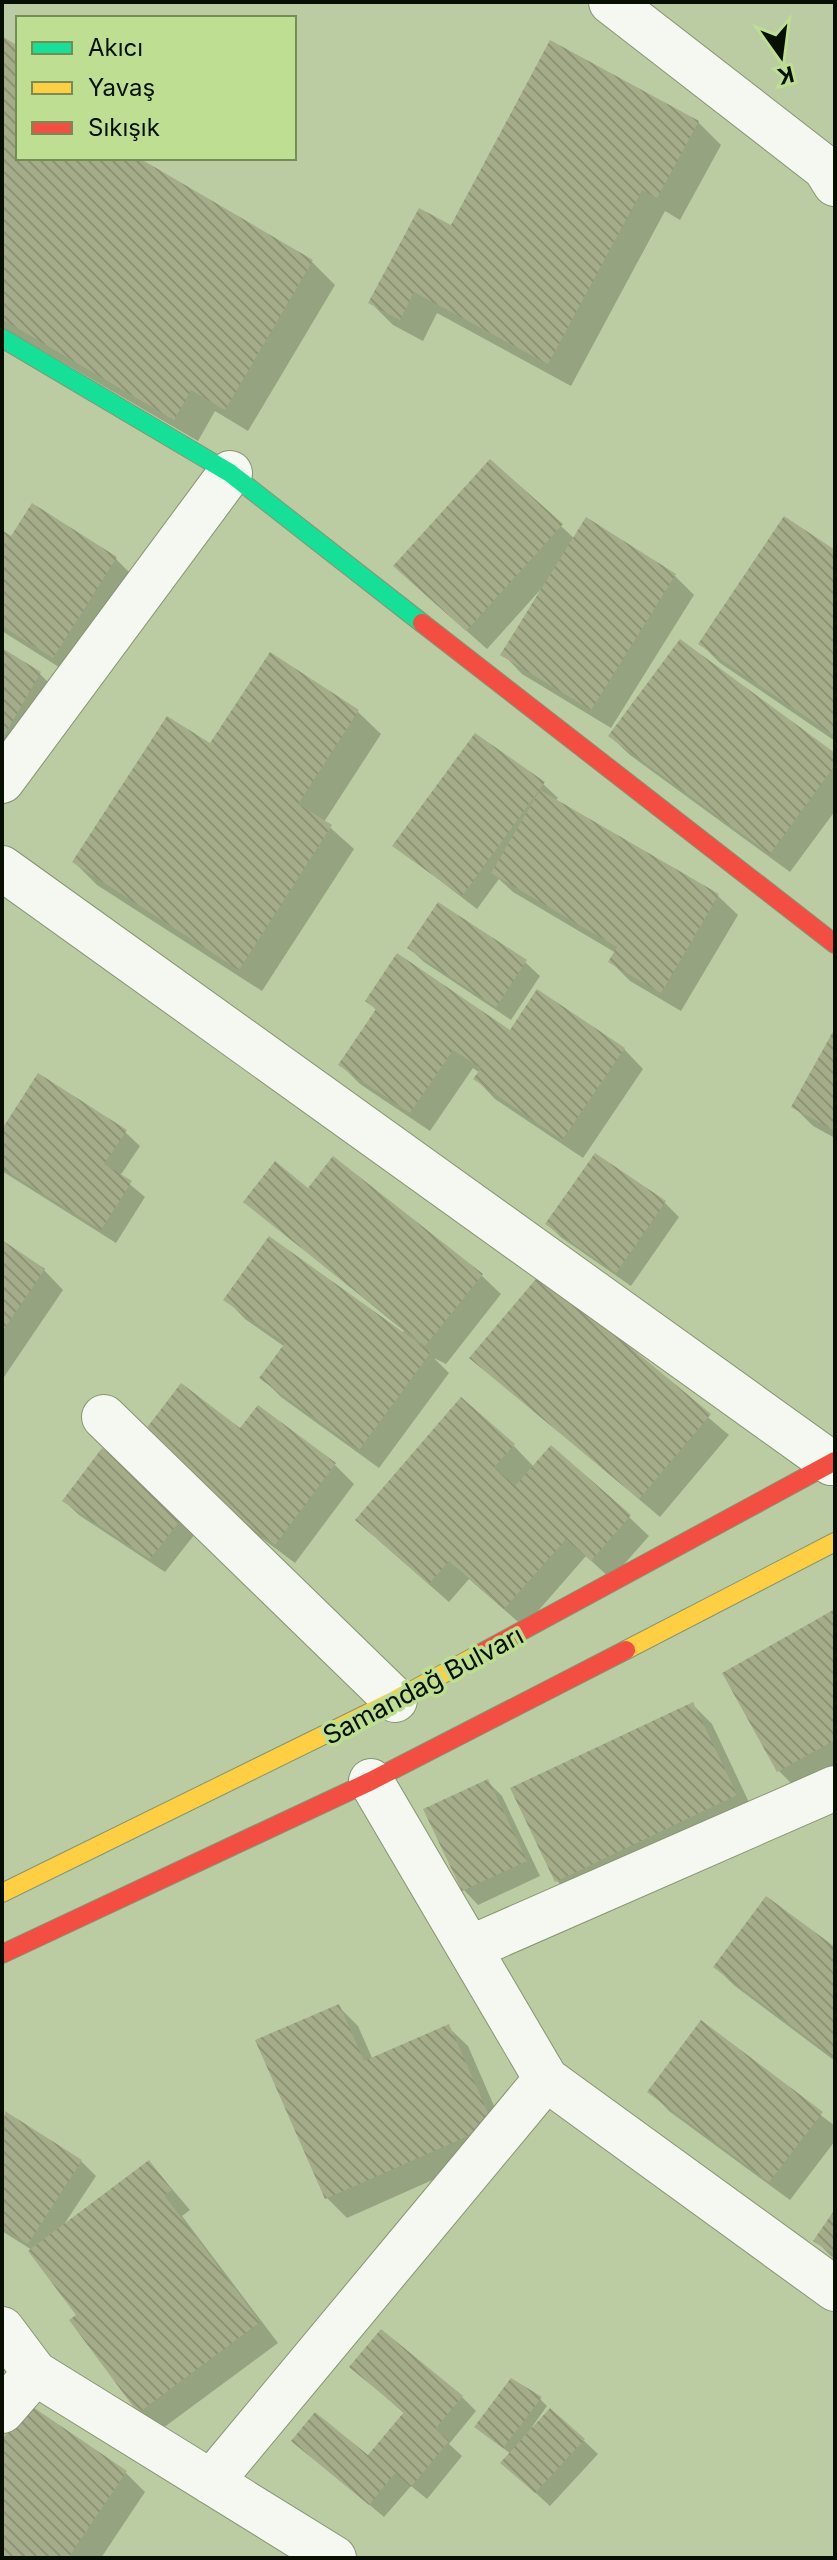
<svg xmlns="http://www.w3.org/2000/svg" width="837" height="2560" font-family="Inter,sans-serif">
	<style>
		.shadow { fill: #0003 }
		.building { fill: url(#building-back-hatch) }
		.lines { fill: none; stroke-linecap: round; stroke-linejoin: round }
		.street-casing { stroke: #879473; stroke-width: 46 }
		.fast-casing { stroke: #879473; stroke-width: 20 }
		.slow-casing { stroke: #879473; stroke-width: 20 }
		.jam-casing { stroke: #879473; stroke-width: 20 }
		.street { stroke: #f5f7f1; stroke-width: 44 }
		.fast { stroke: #16e098; stroke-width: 18 }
		.slow { stroke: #ffcf43; stroke-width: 18 }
		.jam { stroke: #f24e42; stroke-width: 18 }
		.labels { text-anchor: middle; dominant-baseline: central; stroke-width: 7; stroke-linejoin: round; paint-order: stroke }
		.street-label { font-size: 26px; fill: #071000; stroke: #bede91 }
	</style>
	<defs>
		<pattern id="building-back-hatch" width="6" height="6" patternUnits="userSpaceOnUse" patternTransform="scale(2)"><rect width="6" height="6" fill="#a5ac89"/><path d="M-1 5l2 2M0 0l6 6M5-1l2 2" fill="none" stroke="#8d9374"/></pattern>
	</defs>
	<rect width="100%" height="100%" fill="#bbcca2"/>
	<path class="shadow" d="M2,39l16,9v110h117l177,104 23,23 -87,146 -33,-20 -17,30 -196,-114z
		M698,122l23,23 -41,75 -15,-9 -94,175 -134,-73 -14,28 -30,-16 -23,-23 81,-74z
		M490,461l85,78 100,37 19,19 -83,133 -89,-54 -19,-20 38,-65 -54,60 -72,-64z
		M2,533l10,6 104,20 19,19 -62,98 -71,-45z
		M835,553v188l-115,-78 -19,-19z
		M2,650l37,23 20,20 -57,99z
		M358,712l23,22 -57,88 30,27 -92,142 -165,-106 -23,-23 137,-116z
		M610,736l225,19v56l-45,61 -160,-117z
		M543,784l15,14 -3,3 163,95 20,19 -57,96 -51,-30 -19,-19 5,-9 -103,-61 -14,-13 -22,30 -82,-63z
		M409,948l116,14 15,14 -29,44 -87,-58z
		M367,1000l144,32 113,17 19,20 -60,89 -88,-59 -19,-20 4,-6 -7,-5 -43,63 -70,-47 -19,-19 36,-54z
		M835,1032v106l-22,-12 -20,-20z
		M2,1132h123l15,14 -20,30 25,21 -29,46 -114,-72z
		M596,1155l69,48 14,14 -48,69 -69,-48 -15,-14z
		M308,1190l173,85 20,19 -55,70 -12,-6 15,15 -70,95 -98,-71 -19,-19 23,-31 -40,-28 -19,-20 176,35 2,-3 -159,-129z
		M2,1242l42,28 19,20 -61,90z
		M541,1276l188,159 -69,82 -188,-159z
		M258,1408l77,57 19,19 -59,79 -136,-102 82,-31z
		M513,1445l21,22 95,50 20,19 -38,43 -25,-23 -62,71 -55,-48 -20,23 -72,-63z
		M64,1501l138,24 -37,47 -86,-57z
		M835,1612v158l-36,21 -20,-20 -55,-97z
		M692,1704l20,20 43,91 -179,85 -19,-19z
		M488,1782l14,14 38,80 -62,29 -14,-15 -38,-80z
		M835,1949v112l-100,-75 -20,-19z
		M338,2006l20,20 15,34 75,-33 20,19 43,99 -164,73 -20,-20 -69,-157z
		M701,2023l134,103v15l-45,59 -121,-89 -19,-20z
		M5,2114l76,47 15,15 -33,50 86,-64 41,48 -8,6 96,127 -119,88 -19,-19 -68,-91 6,-6 -46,-65 -30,-19v-112z
		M835,2213v47l-19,-19z
		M351,2367l111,30 14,14 -27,33 13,12 -35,43 -16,-13 -27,31 -90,-76 75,17 36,-44z
		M540,2399l7,7 -15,21 51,13 15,14 -48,52 -32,-29 -7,-23 -27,-20z
		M28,2406l98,67 19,19 -44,66h-99v-114z"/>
	<path class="building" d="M2,36l16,10v112h121l174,102 -88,150 -34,-20 -17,30 -172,-101z
		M550,40l149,81 -42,77 -15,-8 -94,174 -134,-72 -14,28 -32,-17 51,-95 32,17z
		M490,459l73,65 -97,107 -73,-65z
		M32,503l85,54 -64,101 -51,-32v-96l9,6z
		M784,516l51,34v186l-137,-92z
		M586,517l90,57 -85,136 -91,-55z
		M680,639l155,114v12l-65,89 -162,-118z
		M2,648l39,24 -39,67z
		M270,652l89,58 -61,94 34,21 -93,145 -167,-108 95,-146 43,27z
		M475,733l70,49 -83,114 -70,-50z
		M540,790l179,104 -58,99 -53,-31 9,-15 -126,-74z
		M438,902l89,58 -31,47 -89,-59z
		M397,953l113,77 27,-41 88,59 -63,92 -89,-61 8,-11 -28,-18 -43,63 -72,-48 38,-56 -11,-8z
		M835,1028v103l-44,-24z
		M38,1073l89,57 -23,34 28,17 -31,49 -99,-62v-39z
		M595,1153l71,48 -50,72 -71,-49z
		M333,1156l150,118 -58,72 -182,-144 32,-41 33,27z
		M269,1236l162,116 -72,98 -100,-72 26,-35 -62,-43z
		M2,1240l43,29 -43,63z
		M541,1273l170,141 -72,85 -170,-141z
		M181,1383l59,45 18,-23 78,58 -61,82 -139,-103z
		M461,1397l54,47 -21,23 21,19 36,-41 80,70 -40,46 -25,-22 -62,70 -55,-48 -20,23 -74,-64z
		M102,1448l87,61 -39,50 -88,-58z
		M835,1609v131l-58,32 -55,-99z
		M693,1702l44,93 -182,87 -45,-94z
		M488,1779l39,82 -65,30 -39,-82z
		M766,1896l69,51v111l-122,-91z
		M339,2004l25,57 85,-37 44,101 -168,74 -70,-159z
		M701,2020l122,92 -54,70 -122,-90z
		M5,2111l77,49 -54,84 -26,-17z
		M149,2160l23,30 -8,5 96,127 -122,91 -69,-93 7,-5 -48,-64z
		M835,2209v46l-22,-14z
		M381,2329l82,67 -28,33 14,12 -38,46 -16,-14 -26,32 -78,-64 24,-29 53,43 36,-43 -55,-45z
		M511,2378l31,19 -39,51 -29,-21z
		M27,2403l100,68 -59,87h-66v-118z
		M550,2408l35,31 -50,54 -35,-30z"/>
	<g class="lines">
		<g class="street-casing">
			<path id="street" d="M611,2l214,166 10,16
				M2,781l228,-308
				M2,868l829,595
				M104,1417l291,283
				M371,1781l175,298 289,210
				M470,1948l365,-160
				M2,2329l33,44 299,185
				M2,2411l33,-38
				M211,2482l335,-403"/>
		</g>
		<g class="fast-casing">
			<path id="fast" d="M2,338l228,135 192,150"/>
		</g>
		<g class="slow-casing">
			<path id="slow" d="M626,1650l209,-108
				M2,1893l393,-193 86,-47"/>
		</g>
		<g class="jam-casing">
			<path id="jam" d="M422,623l413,321
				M481,1653l354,-192
				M2,1954l369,-173 255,-131"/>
		</g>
		<use href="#street" class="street"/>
		<use href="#fast" class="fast"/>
		<use href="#slow" class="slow"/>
		<use href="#jam" class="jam"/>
	</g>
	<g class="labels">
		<g class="street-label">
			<text transform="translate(423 1685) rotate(-28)">Samandağ Bulvarı</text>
		</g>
	</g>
	<rect width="837" height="2560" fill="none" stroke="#071000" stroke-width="8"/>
	<rect x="16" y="16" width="280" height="144" fill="#bede91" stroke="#758c57" stroke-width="2"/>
	<rect x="32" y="42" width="40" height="12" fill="#16e098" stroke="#758c57" stroke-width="2"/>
	<text x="88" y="56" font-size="24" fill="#071000">Akıcı</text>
	<rect x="32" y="82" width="40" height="12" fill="#ffcf43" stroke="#758c57" stroke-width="2"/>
	<text x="88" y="96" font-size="24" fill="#071000">Yavaş</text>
	<rect x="32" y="122" width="40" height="12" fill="#f24e42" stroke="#758c57" stroke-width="2"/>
	<text x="88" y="136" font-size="24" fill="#071000">Sıkışık</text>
	<g transform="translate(781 56) rotate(166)" stroke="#bede91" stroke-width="6" paint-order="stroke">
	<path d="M0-6L14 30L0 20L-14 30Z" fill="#071000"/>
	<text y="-12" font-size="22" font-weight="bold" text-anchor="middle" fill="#071000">K</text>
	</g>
</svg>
